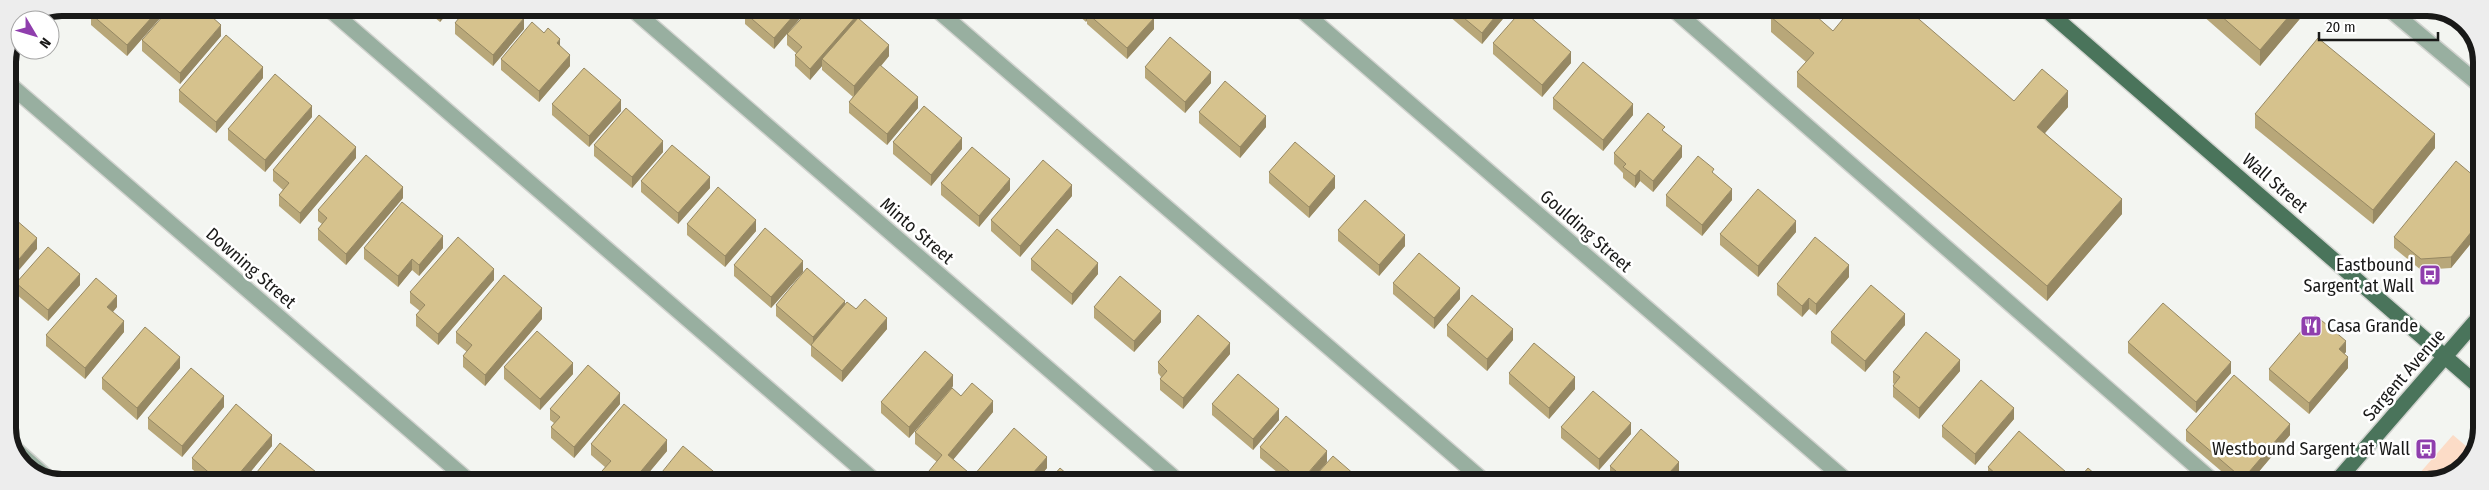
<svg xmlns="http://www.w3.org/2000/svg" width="2489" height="490" font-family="'Fira Sans Condensed',sans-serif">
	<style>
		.green { fill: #fcdcc7 }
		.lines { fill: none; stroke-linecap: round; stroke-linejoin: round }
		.minor-casing { stroke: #d0d2ce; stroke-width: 18 }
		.major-casing { stroke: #d0d2ce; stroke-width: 18 }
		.minor { stroke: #98afa0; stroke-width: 15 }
		.major { stroke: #4a745b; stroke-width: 15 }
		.wall { fill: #b8a779 }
		.shaded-wall { fill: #968863 }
		.building { fill: #d6c28d; stroke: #968863 }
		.labels { text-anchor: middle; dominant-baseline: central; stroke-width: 5; stroke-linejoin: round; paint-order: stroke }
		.street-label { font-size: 18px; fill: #191918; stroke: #fff }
		.poi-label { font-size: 18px; fill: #191918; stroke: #fff; text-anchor: end }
		.rim { fill: none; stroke: #191918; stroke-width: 6 }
	</style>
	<rect width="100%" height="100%" fill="#f3f5f1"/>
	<path class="green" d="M2453,435l20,17 -10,17 -36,13h-15z"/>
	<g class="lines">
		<g class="minor-casing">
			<path id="minor" d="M328,8l548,474
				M631,8l548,474
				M935,8l550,474
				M1299,8l549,474
				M1672,8l542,474
				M2388,8l93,78
				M8,83l462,399
				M15,449l37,33"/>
		</g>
		<g class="major-casing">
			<path id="major" d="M2044,8l437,380
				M2336,482l145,-167"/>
		</g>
		<use href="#minor" class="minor"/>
		<use href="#major" class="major"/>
	</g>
	<path class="wall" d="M70,8h15l-7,7z
		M169,8l-42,48 -36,-31v-11z
		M423,8h29l-12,14z
		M809,8l-35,41 -29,-25v-11z
		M1070,8h72l12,21 -27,30 -40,-35v-4l-1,2z
		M1449,8h63l-30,36 -33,-28z
		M2194,8h115l-49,58z
		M1771,17l62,14 181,70 54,6 -23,26 77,81 -75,87 -250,-214v-15l9,-10 -35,-30z
		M857,19l32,37 -8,10 37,42 -31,37 -38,-32v-11l4,-5 -31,-27v-4l-12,14 -15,-14v-11l2,-1 -10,-9v-11z
		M455,23l69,6 -31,37 -38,-32z
		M221,36l-41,48 -38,-33v-11z
		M1493,43l78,20 -29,34 -49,-43z
		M560,46l10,20 -31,36 -38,-32v-11z
		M1145,67l66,16 -26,30 -40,-35z
		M263,78l-47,55 -37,-31v-12z
		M1553,98l80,17 -30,36 -50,-42z
		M552,104l69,7 -32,36 -37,-32z
		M1199,112l67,15 -26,31 -41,-35z
		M2255,114l180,34 -62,76 -118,-96z
		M312,117l-47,55 -37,-32v-11z
		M1665,132l17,25 -29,35 -13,-11 -5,7 -12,-10v-5l-9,-9v-11z
		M893,142l69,7 -31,37 -38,-32z
		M594,145l69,7 -31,36 -38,-32z
		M356,158l-56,66 -21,-18v-11l4,-5 -10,-9v-11z
		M1269,172l66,16 -26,30 -40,-35z
		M1714,174l18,26 -30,36 -36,-30v-11z
		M641,181l69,7 -32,36 -37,-32z
		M2481,182v49l-30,37 -30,2 -27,-22v-11z
		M941,183l69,7 -31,37 -38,-32z
		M1072,196l-52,61 -29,-26v-11z
		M403,198l-57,67 -28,-25v-11l4,-5 -4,-3v-11z
		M687,224l69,7 -31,36 -38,-32z
		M1338,230l67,16 -26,30 -41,-35z
		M1796,232l-38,45 -38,-32v-11z
		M364,248h79l-24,28 -7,-6 -14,17 -34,-28z
		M1031,259l67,15 -26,31 -41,-35z
		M734,265l69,7 -32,36 -37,-32z
		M1849,277l-33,38 -7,-6 -7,8 -25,-22v-11z
		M494,280l-56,65 -22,-19v-11l4,-4 -10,-8v-11z
		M16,283l64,2 -32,36 -32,-27z
		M1393,283l67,16 -26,30 -41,-35z
		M776,305h69l11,4 31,20 -45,53 -31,-26v-10l-35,-30z
		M117,307l-4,5 11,20 -39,47 -39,-33v-11z
		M1094,307l67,15 -27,30 -40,-34z
		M542,319l-57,67 -22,-19v-11l4,-4 -11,-9v-11z
		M1447,325l66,15 -26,31 -40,-35z
		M1905,325l-40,47 -34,-29v-11z
		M2128,342l103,31 -35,40 -68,-60z
		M2346,352l-2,2 4,14 -39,46 -40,-34v-11z
		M1230,354l-47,55 -23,-19v-11l1,-2 -3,-4v-11z
		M504,367l69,7 -33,36 -36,-31z
		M180,368l-43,52 -35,-31v-11z
		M1960,371l-41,48 -26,-22v-11l1,-2 -1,-1v-11z
		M1509,373l66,16 -26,30 -40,-35z
		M953,386l-1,2 9,8 32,16 -40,47 15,23 -31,-20 -22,-18v-12l32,-39 -38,45 -28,-25v-11z
		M620,404l-46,54 -23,-20v-11l3,-4 -4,-3v-11z
		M1212,404l67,16 -26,30 -41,-35z
		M224,407l-42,50 -34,-28v-11z
		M2014,419l-39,46 -33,-28v-11z
		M1561,427l70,7 -32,36 -38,-32z
		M2186,430l104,5 -40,47h-16l-48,-41z
		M591,444l76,7 -26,31h-39v-11l3,-4 -14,-12z
		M272,446l-30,36h-35l-15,-13v-11z
		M1260,447l67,15 -17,20h-21l-29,-24z
		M1610,466l69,7 -8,9h-55l-6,-5z
		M1988,467l78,15h-74l-4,-3z
		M1047,468l-12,14h-61v-7z"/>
	<path class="shaded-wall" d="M78,8h7l-7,7z
		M160,8h9l-42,48v-11z
		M442,8h10l-12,14v-11z
		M800,8h9l-35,41v-11z
		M1088,8h9l-10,5v7l-1,2v-11z
		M1502,8h10l-30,36v-11z
		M2296,8h13l-49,58v-16z
		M857,15v11l-35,33v7l-12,14v-11z
		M524,18v11l-31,37v-11z
		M1154,18v11l-27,30v-11z
		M221,25v11l-41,48v-11z
		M560,39v11l-3,-7z
		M889,45v11l-35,42v-12z
		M1571,52v11l-29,34v-12z
		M570,55v11l-31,36v-11z
		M263,67v11l-47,55v-11z
		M1211,72v11l-26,30v-11z
		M2068,91v16l-31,35v-15z
		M918,97v11l-31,37v-11z
		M621,100v11l-32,36v-11z
		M1633,104v11l-30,36v-11z
		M312,106v11l-47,55v-12z
		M1266,116v11l-26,31v-11z
		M2435,134v14l-62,76v-14z
		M962,138v11l-31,37v-11z
		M663,141v11l-31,36v-11z
		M1682,146v11l-29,35v-11z
		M356,147v11l-56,66v-11z
		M1640,170v11l-5,7v-12z
		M1335,176v12l-26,30v-11z
		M710,177v11l-32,36v-11z
		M1010,179v11l-31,37v-11z
		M1072,185v11l-52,61v-11z
		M403,187v11l-57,67v-11z
		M1732,189v11l-30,36v-11z
		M2122,199v15l-75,87v-15z
		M756,220v11l-31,36v-11z
		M2481,220v11l-30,37v-11z
		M1796,221v11l-38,45v-11z
		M1405,235v11l-26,30v-11z
		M443,236v12l-24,28v-11z
		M37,238v11l-29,34v-11z
		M412,259v11l-14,17v-11z
		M803,261v11l-32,36v-11z
		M1098,263v11l-26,31v-11z
		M1849,265v12l-33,38v-11z
		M494,269v11l-56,65v-11z
		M80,274v11l-32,36v-11z
		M1460,288v11l-26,30v-11z
		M117,296v11l-10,11v-11z
		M1809,298v11l-7,8v-11z
		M845,301v11l-32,35v-10z
		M542,308v11l-57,67v-11z
		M1161,311v11l-27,30v-11z
		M1905,314v11l-40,47v-11z
		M887,318v11l-45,53v-11z
		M124,321v11l-39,47v-11z
		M1513,329v11l-26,31v-12z
		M2346,341v11l-7,8v-11z
		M1230,343v11l-47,55v-11z
		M180,357v11l-43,52v-12z
		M2348,357v11l-39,46v-11z
		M1960,360v11l-41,48v-11z
		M2231,362v11l-35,40v-11z
		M573,363v11l-33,36v-11z
		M953,375v11l-44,52v-11z
		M1575,377v12l-26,30v-11z
		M620,393v11l-46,54v-11z
		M224,396v11l-42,50v-11z
		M993,401v11l-45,54v-11z
		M2014,408v11l-39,46v-11z
		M1279,409v11l-26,30v-11z
		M1631,423v11l-32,36v-11z
		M2290,424v11l-40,47h-7v-3z
		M272,435v11l-30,36h-10z
		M667,440v11l-26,31h-9z
		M1327,451v11l-17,20h-9z
		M1047,457v11l-12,14h-10z
		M1679,462v11l-8,9h-10z
		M316,472v10h-7z
		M968,472v10h-8z
		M2066,472v10h-8z
		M719,476v6h-5z"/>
	<path class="building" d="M96,8h64l-33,37 -36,-31z
		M170,8h32l19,17 -41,48 -38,-33z
		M436,8h6l-2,3z
		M467,8h45l12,10 -31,37 -38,-32z
		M750,8h50l-26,30 -29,-25z
		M811,8h39l7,7 -47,54 -15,-14 7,-8 -15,-13z
		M1091,8h51l12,10 -27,30 -40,-35z
		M1452,8h50l-20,25z
		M1778,8h29l26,23 19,-23h54l108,93 28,-32 26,22 -31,36 85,72 -75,87 -250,-214 17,-19 -43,-36z
		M2212,8h84l-36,42z
		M1522,10l49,42 -29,33 -49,-42z
		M858,18l31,27 -35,41 -32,-27z
		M532,22l12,11 4,-5 12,11 -3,4 13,12 -31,36 -38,-32z
		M226,35l37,32 -47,55 -37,-32z
		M1170,37l41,35 -26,30 -40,-35z
		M2318,38l117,96 -62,76 -118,-96z
		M1583,62l50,42 -30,36 -50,-42z
		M880,65l38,32 -31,37 -38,-32z
		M584,68l37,32 -32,36 -37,-32z
		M275,74l37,32 -47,54 -37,-31z
		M1225,81l41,35 -26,31 -41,-35z
		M924,106l38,32 -31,37 -38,-33z
		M626,108l37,33 -31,36 -38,-32z
		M1648,113l17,14 -3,3 20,16 -29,35 -13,-11 -5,6 -12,-9 3,-3 -12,-11z
		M319,115l37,32 -56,66 -21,-18 10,-12 -16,-13z
		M1295,142l40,34 -26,31 -40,-35z
		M672,145l38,32 -32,36 -37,-32z
		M972,147l38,32 -31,37 -38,-33z
		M366,155l37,32 -57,67 -28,-25 9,-11 -9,-8z
		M1698,156l16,13 -2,3 20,17 -30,36 -36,-30z
		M1043,160l29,25 -52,61 -29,-26z
		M2456,161l25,21v38l-30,37 -30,2 -27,-22z
		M718,187l38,33 -31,36 -38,-32z
		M1758,189l38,32 -38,45 -38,-32z
		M1365,200l40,35 -26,30 -41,-35z
		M402,202l41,34 -24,29 -7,-6 -14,17 -34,-28z
		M8,213l29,25 -29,34z
		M765,228l38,33 -32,36 -37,-32z
		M1057,229l41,34 -26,31 -41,-35z
		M458,237l36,32 -56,65 -22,-19 9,-10 -15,-13z
		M1815,237l34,28 -33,39 -7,-6 -7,8 -25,-22z
		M48,247l32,27 -32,36 -32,-27z
		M1419,253l41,35 -26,30 -41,-35z
		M807,268l38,33 -32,36 -37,-32z
		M504,275l38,33 -57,67 -22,-19 9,-11 -16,-13z
		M1120,276l41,35 -27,30 -40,-34z
		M96,278l21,18 -10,11 17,14 -39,47 -39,-33z
		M1871,285l34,29 -40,47 -34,-29z
		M1472,295l41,34 -26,30 -40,-34z
		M865,299l22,19 -45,53 -31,-26 36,-43 9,7z
		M2163,303l68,59 -35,40 -68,-60z
		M1198,315l32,28 -47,55 -23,-19 7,-8 -9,-9z
		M2315,315l31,26 -7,8 9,8 -39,46 -40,-34z
		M145,327l35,30 -43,51 -35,-30z
		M537,331l36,32 -33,36 -36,-32z
		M1926,332l34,28 -41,48 -26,-22 7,-9 -7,-5z
		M1534,343l41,34 -26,31 -40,-35z
		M925,351l28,24 -44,52 -28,-25z
		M588,365l32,28 -46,54 -23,-20 9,-10 -10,-8z
		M191,368l33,28 -42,50 -34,-28z
		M1238,374l41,35 -26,30 -41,-35z
		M2234,375l56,49 -47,55 -57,-49z
		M1981,380l33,28 -39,46 -33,-28z
		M972,383l21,18 -45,54 20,17 -8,10h-40l22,-27 -27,-23 37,-44 9,8z
		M1593,391l38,32 -32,36 -38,-32z
		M236,404l36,31 -40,47h-12l-28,-24z
		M624,404l43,36 -35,42h-17l-13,-11 9,-10 -20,-17z
		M1286,416l41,35 -26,30 -41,-34z
		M1014,428l33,29 -22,25h-43l-8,-7z
		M1641,429l38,33 -18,20h-32l-19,-16z
		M2019,431l47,41 -8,10h-53l-17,-15z
		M280,443l36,29 -7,10h-60z
		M683,446l36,30 -5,6h-60z
		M1333,456l30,26h-53z
		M1060,468l16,14h-28z
		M2088,468l16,14h-28z
		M735,472l12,10h-20z
		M325,475l8,7h-14z"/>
	<defs>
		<g id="bus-square" transform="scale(1.125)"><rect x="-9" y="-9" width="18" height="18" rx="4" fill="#8f3ead" stroke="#fff"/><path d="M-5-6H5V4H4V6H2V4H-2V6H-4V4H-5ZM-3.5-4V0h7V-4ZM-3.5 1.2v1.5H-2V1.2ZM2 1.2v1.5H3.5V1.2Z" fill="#fff"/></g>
		<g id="restaurant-square" transform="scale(1.125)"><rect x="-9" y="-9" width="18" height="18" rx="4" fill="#8f3ead" stroke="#fff"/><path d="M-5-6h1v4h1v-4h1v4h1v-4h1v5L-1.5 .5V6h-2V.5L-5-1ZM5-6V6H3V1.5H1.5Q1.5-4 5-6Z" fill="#fff"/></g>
	</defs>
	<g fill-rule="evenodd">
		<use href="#bus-square" x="2430" y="275"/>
		<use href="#restaurant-square" x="2311" y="326"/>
		<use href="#bus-square" x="2426" y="449"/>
	</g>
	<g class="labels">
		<g class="street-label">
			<text transform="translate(2275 183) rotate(41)">Wall Street</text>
			<text transform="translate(917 231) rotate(41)">Minto Street</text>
			<text transform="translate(1586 231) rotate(41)">Goulding Street</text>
			<text transform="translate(251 268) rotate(41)">Downing Street</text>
			<text transform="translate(2404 375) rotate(-49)">Sargent Avenue</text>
		</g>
		<g class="poi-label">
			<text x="2414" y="265">Eastbound<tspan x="2414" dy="21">Sargent at Wall</tspan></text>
			<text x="2327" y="326" text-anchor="start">Casa Grande</text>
			<text x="2410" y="449">Westbound Sargent at Wall</text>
		</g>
	</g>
	<path d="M0 0H2489V490H0ZM62 16H2427A46 46 0 0 1 2473 62V428A46 46 0 0 1 2427 474H62A46 46 0 0 1 16 428V62A46 46 0 0 1 62 16Z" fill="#ededed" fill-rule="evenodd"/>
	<path class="rim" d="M62 16H2427A46 46 0 0 1 2473 62V428A46 46 0 0 1 2427 474H62A46 46 0 0 1 16 428V62A46 46 0 0 1 62 16Z"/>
	<g transform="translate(35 35) rotate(128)"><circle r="24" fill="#ffffff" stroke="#a3a3a3"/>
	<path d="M0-4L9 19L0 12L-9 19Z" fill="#8f3ead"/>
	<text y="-8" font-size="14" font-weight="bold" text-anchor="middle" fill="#191918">N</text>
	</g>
	<path d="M2319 32v8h119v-8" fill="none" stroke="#191918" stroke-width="2.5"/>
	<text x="2326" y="32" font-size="15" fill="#191918" stroke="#ffffff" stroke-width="4" paint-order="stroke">20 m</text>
</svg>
